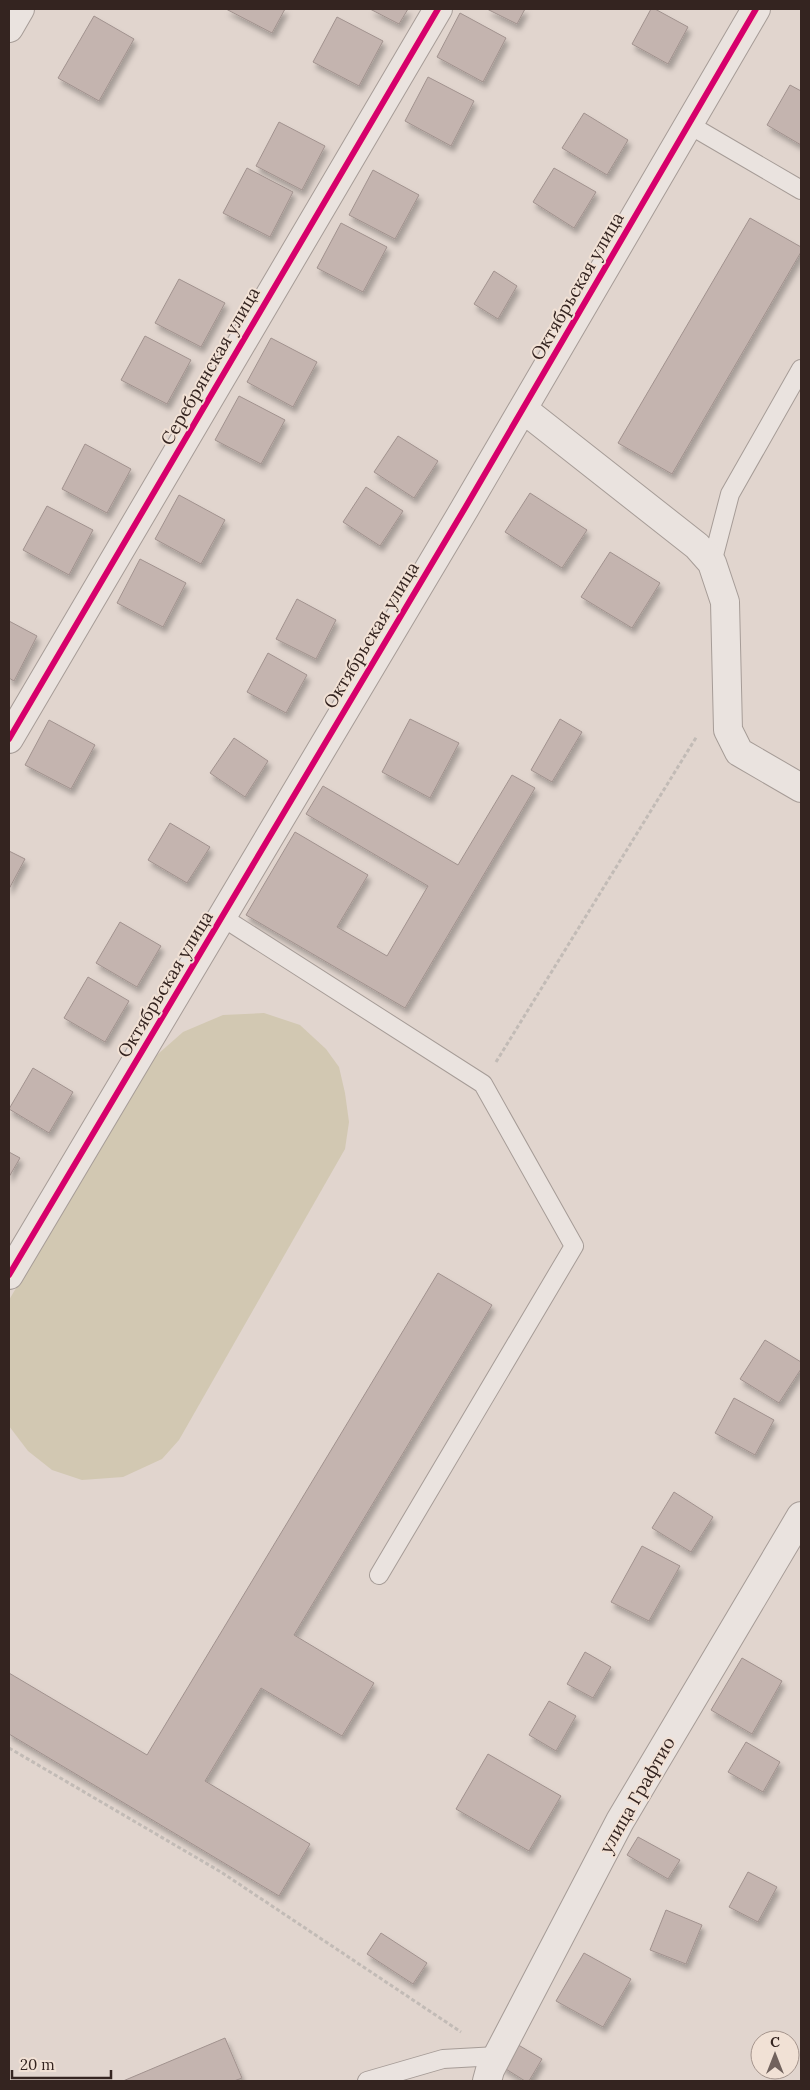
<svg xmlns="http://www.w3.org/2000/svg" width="810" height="2090" font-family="Lora,serif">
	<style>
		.green { fill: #d2c8b2 }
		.building { fill: #c4b4af; stroke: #a1928e; filter: url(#shadow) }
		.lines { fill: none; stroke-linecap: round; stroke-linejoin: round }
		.lane-casing { stroke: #a69c97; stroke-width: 20 }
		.street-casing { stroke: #a69c97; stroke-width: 30 }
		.path { stroke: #c2bbb6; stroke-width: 3; stroke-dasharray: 4 2.5; stroke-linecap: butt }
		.lane { stroke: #eae3df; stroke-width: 18 }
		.street { stroke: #eae3df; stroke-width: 28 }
		.cycleway-casing { stroke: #f1e1d5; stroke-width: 9 }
		.cycleway { stroke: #d6006c; stroke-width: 6 }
		.labels { text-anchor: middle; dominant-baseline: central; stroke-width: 4; stroke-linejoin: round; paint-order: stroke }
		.street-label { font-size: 18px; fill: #342420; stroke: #f1e1d5 }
	</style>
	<defs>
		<filter id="shadow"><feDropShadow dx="3" dy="5.5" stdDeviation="2.5" flood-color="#0004"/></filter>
	</defs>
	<rect width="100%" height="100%" fill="#e1d5ce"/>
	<path class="green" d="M264,1013l36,12 26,24 13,18 6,26 4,29 -4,27 -166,291 -17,19 -39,18 -41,3 -30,-10 -24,-19 -19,-25v-126l141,-239 33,-29 40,-17z"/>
	<path class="building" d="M226,9h59l-13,24z
		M370,9h38l-9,15z
		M487,9h38l-8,15z
		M651,9h4l33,18 -20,37 -36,-20z
		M460,13l46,25 -23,44 -46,-25z
		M94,16l40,23 -35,62 -41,-23z
		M337,17l46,24 -24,45 -46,-24z
		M428,77l46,24 -23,45 -46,-25z
		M790,85l11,6v54l-34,-20z
		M584,113l44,27 -21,35 -45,-27z
		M279,122l46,24 -23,44 -46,-24z
		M247,168l46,24 -23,45 -47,-24z
		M554,168l42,24 -22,36 -41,-26z
		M373,170l46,25 -24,44 -46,-24z
		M750,218l51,29v5l-129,222 -54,-31z
		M341,223l46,24 -24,45 -46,-24z
		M494,271l23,15 -19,33 -24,-15z
		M179,279l46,24 -24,44 -46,-24z
		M145,336l46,24 -24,44 -46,-24z
		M271,338l46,24 -24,45 -46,-25z
		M239,396l46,24 -24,44 -46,-24z
		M398,436l40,25 -24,37 -40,-26z
		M85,444l46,25 -24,44 -45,-24z
		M366,487l37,24 -23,35 -37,-24z
		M530,493l57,37 -25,38 -57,-36z
		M179,495l46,25 -24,44 -46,-25z
		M47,506l46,24 -24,45 -46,-25z
		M610,552l50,31 -28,45 -51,-31z
		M140,559l46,24 -23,44 -46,-24z
		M297,599l39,21 -20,39 -40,-20z
		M9,621l28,15 -23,45 -5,-3z
		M268,653l39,22 -21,38 -39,-21z
		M410,719l49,24 -29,55 -48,-26z
		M560,719l22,13 -30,50 -21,-12z
		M49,720l46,25 -24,44 -46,-24z
		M234,738l34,23 -23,36 -35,-24z
		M512,775l23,13 -130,220 -159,-93 49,-83 73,43 -31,52 50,29 41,-70 -122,-72 17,-28 135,79z
		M170,823l40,24 -23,36 -39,-23z
		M9,851l16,8 -16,30z
		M120,922l41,24 -24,41 -41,-24z
		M88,977l41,24 -24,41 -41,-24z
		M33,1068l40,24 -24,41 -40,-24z
		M9,1152l11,6 -11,19z
		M438,1273l54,32 -198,330 80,48 -32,53 -81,-48 -56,93 105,63 -31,52 -270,-162v-61l138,82z
		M765,1340l36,22v7l-22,34 -39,-24z
		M734,1398l40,22 -19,35 -40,-22z
		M674,1492l39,25 -22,35 -39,-24z
		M642,1546l38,20 -31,55 -38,-19z
		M585,1652l26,15 -18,31 -26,-14z
		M742,1658l40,23 -30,53 -41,-24z
		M549,1701l27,15 -20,35 -27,-16z
		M746,1742l34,20 -17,30 -35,-20z
		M488,1754l73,42 -32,55 -73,-42z
		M638,1837l42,23 -12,19 -41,-24z
		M748,1872l29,15 -19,35 -29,-15z
		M666,1910l36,15 -16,39 -36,-14z
		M381,1933l46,30 -14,21 -46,-30z
		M584,1953l47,26 -28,48 -47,-26z
		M225,2038l17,40 -8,3h-111z
		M515,2043l27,16 -13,22h-4l-24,-15z"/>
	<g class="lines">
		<g class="lane-casing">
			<path id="lane" d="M688,124l113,66
				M712,563l18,-69 71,-125
				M222,917l261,167 91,162 -195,329
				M367,2081l76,-22 54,-3"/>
		</g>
		<g class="street-casing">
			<path id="street" d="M9,28l11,-19
				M523,409l174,137 15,17 13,39 3,128 11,22 62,36
				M9,739l429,-730
				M9,1275l456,-767 291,-499
				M487,2081l3,-11 130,-249 181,-305"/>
		</g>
		<path class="path" d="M496,1062l201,-326
			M9,1748l212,124 240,160"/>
		<use href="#lane" class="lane"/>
		<use href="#street" class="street"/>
		<g class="cycleway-casing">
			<path id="cycleway" d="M9,739l429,-730
				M9,1275l456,-767 291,-499"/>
		</g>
		<use href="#cycleway" class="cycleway"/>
	</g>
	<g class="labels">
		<g class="street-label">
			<text transform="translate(577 286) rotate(-60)">Октябрьская улица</text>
			<text transform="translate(210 366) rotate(-60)">Серебрянская улица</text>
			<text transform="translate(371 635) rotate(-59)">Октябрьская улица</text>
			<text transform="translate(165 984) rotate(-59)">Октябрьская улица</text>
			<text transform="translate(637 1795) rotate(-60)">улица Графтио</text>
		</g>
	</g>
	<rect width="810" height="2090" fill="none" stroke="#342420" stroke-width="20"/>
	<g transform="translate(775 2055)"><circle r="24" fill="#f1e1d5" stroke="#a5958d"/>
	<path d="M0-4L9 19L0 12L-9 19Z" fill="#71625d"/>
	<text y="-8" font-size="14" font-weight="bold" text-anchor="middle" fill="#342420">С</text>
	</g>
	<path d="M12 2070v8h99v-8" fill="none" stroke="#342420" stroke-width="2.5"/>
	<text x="20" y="2070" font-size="15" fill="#342420" stroke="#f1e1d5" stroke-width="4" paint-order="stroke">20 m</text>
</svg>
